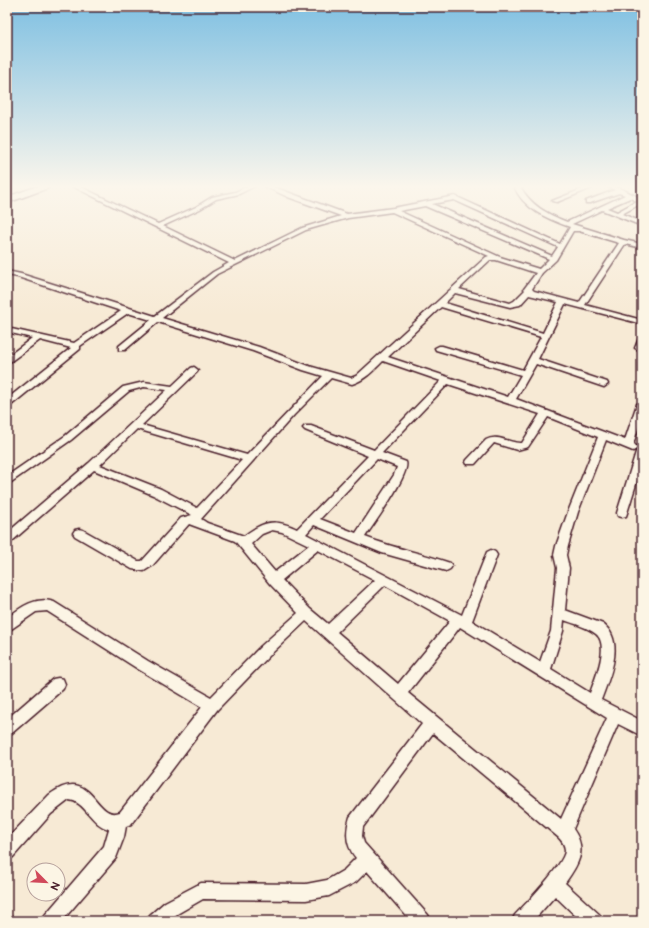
<svg xmlns="http://www.w3.org/2000/svg" width="649" height="928" font-family="'Balsamiq Sans',sans-serif">
	<style>
		.lines { fill: none; stroke-linecap: round; stroke-linejoin: round }
		.minor-casing { stroke: #4a1f2b; stroke-width: 3 }
		.primary-casing { stroke: #4a1f2b; stroke-width: 3 }
		.minor { fill: #fcf5e5; fill-rule: evenodd }
		.primary { fill: #fcf5e5; fill-rule: evenodd }
	</style>
	<rect width="100%" height="100%" fill="#f7ead5"/>
	<filter id="ink" filterUnits="userSpaceOnUse"><feTurbulence type="fractalNoise" baseFrequency=".025" numOctaves="2"/><feDisplacementMap in="SourceGraphic" scale="8" xChannelSelector="R" yChannelSelector="G"/><feConvolveMatrix kernelMatrix="1 2 1 2 8 2 1 2 1" color-interpolation-filters="sRGB"/></filter>
	<g filter="url(#ink)">
		<g class="lines">
			<g class="minor-casing">
				<path id="minor" d="M72,186h7l79,38 38,-17 16,-10 23,-5 13,-6h7l-16,8 -23,5 -16,10 -37,17 72,35 67,-33 39,-12 -53,-19 -24,-11h7l76,28 46,-6 62,-12 105,48 10,-17c-22,-8 -47,-18 -56,-41h6c10,19 27,28 47,36l58,-27 -6,-2 -29,10h-4v-2l29,-11 -8,-4c13,0 24,8 35,13v4l-20,11 20,8v4l-40,-16 -30,14 52,16 18,4v4l-17,-4 -40,61 57,15v4l-77,-20 -27,55 69,23 1,2 -4,3 -3,-1 -65,-22 -20,35 109,41 12,-36 5,-3v16l-8,24v3l4,4 -5,3 -27,-11 -28,72 -10,34 -2,9 3,13 -4,42 38,14c23,18 6,54 -2,76l41,21v15l-24,-12 -45,105c15,21 5,36 -8,54l35,32 3,6h-22l-26,-25 -22,25h-21l3,-6c11,-11 49,-51 50,-64 0,-6 -3,-10 -7,-14l-125,-104 -70,94 -1,9 2,7 64,72 3,6h-20l-44,-50 -11,11 -27,14 -23,4 -103,-1 -26,15 -8,7h-22l3,-6 15,-13 36,-19 105,1 21,-4 17,-10 12,-12c-10,-12 -11,-26 -6,-41l72,-93 -116,-103 -35,33 -54,56 -86,114 -5,2 -2,11 -8,21 -54,63h-20l3,-6 59,-69 5,-17c-18,-4 -24,-28 -40,-29l-18,14 -38,43 -6,2v-20l42,-44c44,-33 45,27 71,17l82,-105 -64,-38 -91,-58 -11,1 -29,20v-14c14,-11 29,-22 47,-16l94,59 63,36 50,-51 37,-33 -28,-29 -35,-43 -46,-17 -37,42 -8,5 -12,-2 -57,-33 -2,-3 2,-3 4,-1 4,1 55,31h4l39,-43 11,-3 -39,-20 -59,-25 -83,72 -4,1v-10l82,-70 78,-73 -23,-3 -15,4 -58,49 -64,45v-9l58,-40 58,-49 21,-5 28,4 19,-18 3,-1 4,3 -1,2 -55,53 105,30 76,-79 -20,-6 -50,-19 -95,-29 -33,28h-6v-4l32,-26 -23,-7 -48,33v3l-70,57 -3,1v-8l64,-51 -31,-8 -33,24v-7l25,-19 -25,-6v-4l67,15 47,-32 -103,-34 -11,-2v-4l14,3 134,42 58,-44 16,-9zM630,198l7,3 -20,11 -10,-4zM454,200l104,47 -6,9 -120,-52zM425,206l124,53 -10,10 -39,-12 -101,-46zM392,212l97,44 -3,1 -130,119 -5,2 -42,-12 -50,-19 -97,-29 55,-44 89,-44 42,-12zM573,231h6l40,12 -40,60 -45,-12 -2,-2 10,-16 14,-13zM490,260h6l40,13 -12,16 1,1 -11,11 -4,2 -51,-14zM455,293l55,14 10,-2 9,-10 29,7 -15,31 -98,-30zM441,307l100,30 -18,33 -81,-24h-3l-4,2 1,2 85,25 -13,22 -120,-40zM383,361l58,20 -67,69 -63,-24h-6l-2,2 2,2 63,26 -71,73c-22,-11 -34,-8 -53,7l-37,-13 -6,-4 93,-104 37,-37 21,6c13,-4 22,-14 31,-23zM448,384l92,30 -18,29c-13,1 -24,-10 -36,-3l-19,20 -1,2 1,2h8l19,-21 23,7 11,-3 20,-30 50,20 -30,75 -12,34 -2,9 3,13 -6,63 -11,31 -68,-41 25,-66 -2,-3 -4,-2 -4,2 -25,63 -156,-81 8,-9 68,28 64,18 4,-2 2,-3 -2,-3c-28,-10 -57,-15 -85,-26 8,-12 46,-64 41,-75l-24,-9zM137,429l105,31 -45,48 -36,-19 -61,-24zM377,459l20,8 -3,8 -38,58 -36,-14zM272,530l10,2 27,13 -34,27 -24,-28 11,-10zM318,550l57,30 -47,44 -18,-15 -28,-29zM385,585l65,36 -52,63 -61,-52zM564,620c11,4 23,7 32,14 14,11 -1,45 -6,59l-39,-24 12,-38zM460,627l147,91 -46,101 -153,-126z
					M590,186h7l-40,16 -5,-1z
					M639,338h3v14l-7,-4z
					M641,449l1,16 -15,48 -1,3 -4,1 -4,-1 -1,-3 19,-61z
					M58,678l5,1 2,5 -2,5 -51,44 -5,2v-16l46,-40z"/>
			</g>
			<g class="primary-casing">
				<path id="primary" d="M38,186h11l-1,2 -41,15v-6z"/>
			</g>
			<use href="#minor" class="minor"/>
			<use href="#primary" class="primary"/>
		</g>
	</g>
	<linearGradient id="sky" x2="0" y2="1"><stop stop-color="#7fc0e2"/><stop offset="0.59" stop-color="#fbf6ec"/><stop offset="1" stop-color="#fbf6ec" stop-opacity="0"/></linearGradient>
	<rect width="649" height="316" fill="url(#sky)"/>
	<rect width="649" height="928" fill="none" stroke="#fcf5e5" stroke-width="24"/>
	<rect x="12" y="12" width="625" height="904" fill="none" stroke="#4a1f2b" stroke-width="1.5" filter="url(#ink)"/>
	<g transform="translate(46 882) rotate(114)"><circle r="19" fill="#fcf5e5" stroke="#b59f9b"/>
	<path d="M0-3L7 15L0 10L-7 15Z" fill="#d1495b"/>
	<text y="-6" font-size="11" font-weight="bold" text-anchor="middle" fill="#4a1f2b">N</text>
	</g>
</svg>
